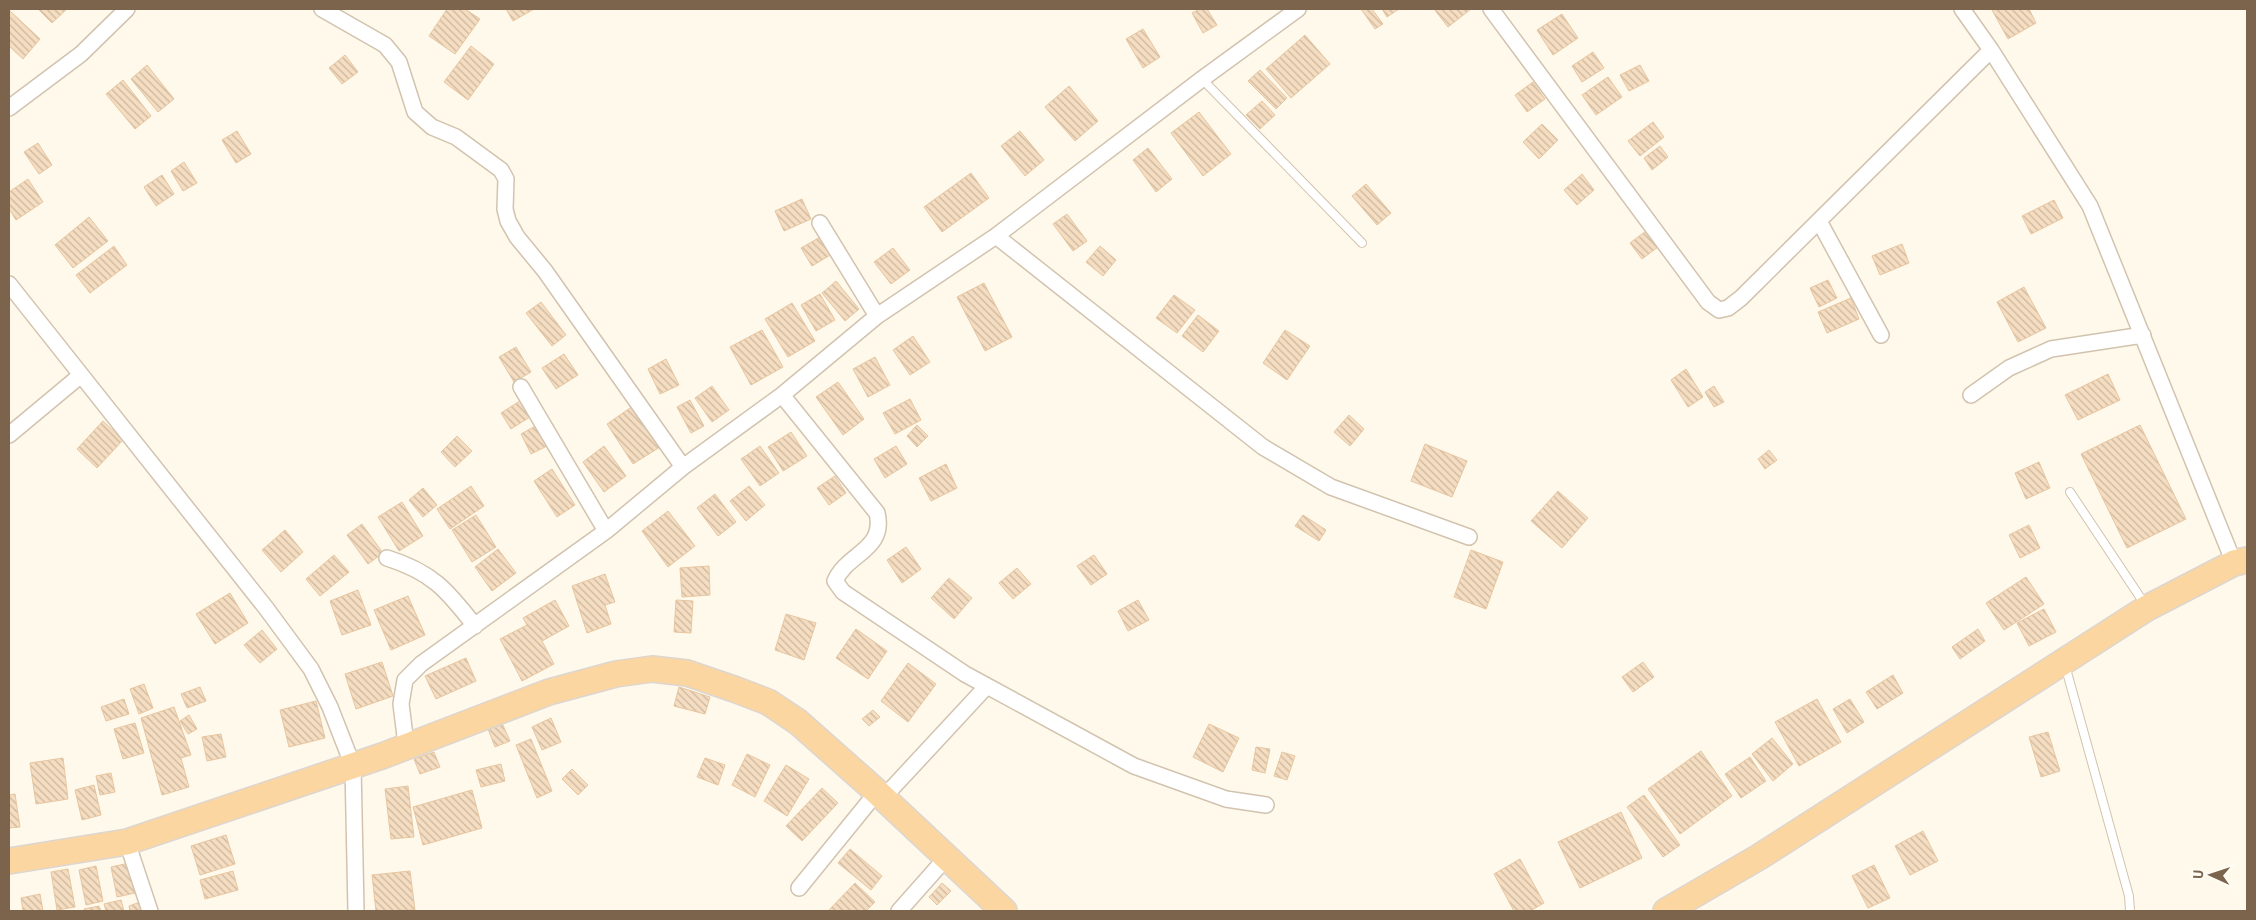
<svg xmlns="http://www.w3.org/2000/svg" width="2256" height="920" font-family="'PT Sans',sans-serif">
	<style>
		.building { fill: url(#building-back-hatch); stroke: #e8c6a0 }
		.lines { fill: none; stroke-linecap: round; stroke-linejoin: round }
		.service-casing { stroke: #d2c3af; stroke-width: 10 }
		.minor-casing { stroke: #d2c3af; stroke-width: 18 }
		.trunk-casing { stroke: #ddd6d0; stroke-width: 28 }
		.service { stroke: #fff; stroke-width: 8 }
		.minor { stroke: #fff; stroke-width: 15 }
		.trunk { stroke: #fcd6a1; stroke-width: 25 }
	</style>
	<defs>
		<pattern id="building-back-hatch" width="6" height="6" patternUnits="userSpaceOnUse" patternTransform="scale(1.25)"><rect width="6" height="6" fill="#f5ddc1"/><path d="M-1 5l2 2M0 0l6 6M5-1l2 2" fill="none" stroke="#cbb79f"/></pattern>
	</defs>
	<rect width="100%" height="100%" fill="#fef9eb"/>
	<path class="building" d="M38,9h29l-15,14z
		M447,9h18l15,10 -25,35 -26,-18z
		M506,9h28l-21,12z
		M1200,9h7l10,16 -14,8 -11,-20z
		M1361,9h11l11,15 -8,5z
		M1382,9h17l-12,8z
		M1434,9h37l-23,18z
		M1995,9h34l7,14 -28,16 -16,-29z
		M9,10l31,29 -17,20 -14,-13z
		M1562,14l16,24 -25,17 -16,-25z
		M1143,29l17,28 -17,11 -17,-29z
		M1305,35l25,29 -39,34 -25,-29z
		M471,46l23,18 -26,36 -24,-18z
		M1593,52l11,16 -22,14 -10,-16z
		M345,55l13,17 -16,12 -13,-16z
		M147,65l27,34 -16,13 -27,-33z
		M1640,65l9,16 -20,10 -9,-16z
		M1260,70l27,28 -11,11 -28,-28z
		M1608,77l14,20 -26,18 -14,-20z
		M123,80l28,36 -16,13 -29,-35z
		M1533,82l12,17 -18,13 -12,-17z
		M1069,86l29,35 -23,20 -30,-34z
		M1262,101l13,14 -15,14 -14,-14z
		M1199,112l32,42 -28,22 -32,-43z
		M1653,122l11,15 -24,19 -12,-15z
		M1542,124l16,16 -19,19 -16,-17z
		M237,131l14,23 -15,9 -14,-23z
		M1020,131l24,29 -19,16 -24,-30z
		M38,143l14,22 -13,9 -15,-22z
		M1660,146l8,11 -16,13 -8,-12z
		M1148,148l24,31 -16,13 -23,-32z
		M184,162l13,21 -14,8 -12,-20z
		M971,173l18,25 -47,34 -18,-25z
		M1582,174l12,16 -17,15 -13,-15z
		M162,175l12,19 -18,12 -12,-19z
		M28,179l15,23 -27,18 -7,-11v-17z
		M1366,184l25,29 -14,12 -25,-29z
		M802,199l9,20 -27,12 -9,-20z
		M2054,200l9,18 -32,16 -9,-18z
		M1067,214l20,27 -14,10 -20,-27z
		M89,217l19,24 -35,27 -18,-23z
		M1650,228l12,16 -20,15 -12,-16z
		M822,236l10,18 -20,12 -11,-18z
		M1902,244l7,19 -29,12 -8,-19z
		M114,246l13,19 -37,28 -14,-18z
		M1100,246l16,14 -13,16 -17,-14z
		M893,248l17,22 -19,14 -17,-22z
		M1828,280l9,18 -18,9 -9,-19z
		M836,281l23,28 -14,12 -23,-28z
		M984,283l28,54 -27,14 -28,-54z
		M2024,287l22,41 -28,14 -21,-40z
		M820,294l15,26 -19,11 -15,-26z
		M1174,295l21,15 -18,23 -21,-15z
		M1851,298l8,21 -32,14 -9,-21z
		M541,302l25,33 -14,11 -26,-33z
		M792,303l23,38 -27,16 -23,-38z
		M1198,315l21,16 -16,21 -21,-16z
		M762,330l21,37 -32,18 -21,-38z
		M1285,330l25,16 -23,34 -24,-17z
		M913,336l17,26 -20,13 -17,-25z
		M516,347l15,25 -17,10 -15,-25z
		M564,354l14,21 -22,14 -14,-21z
		M875,357l15,28 -22,12 -15,-28z
		M666,359l13,26 -19,9 -12,-25z
		M1686,369l17,28 -15,10 -17,-27z
		M2108,374l12,26 -42,20 -13,-25z
		M838,382l26,37 -21,16 -27,-38z
		M712,386l17,24 -17,12 -17,-24z
		M1714,386l10,16 -10,5 -9,-15z
		M523,399l10,16 -22,14 -10,-16z
		M910,399l11,21 -26,14 -12,-21z
		M690,400l14,26 -13,7 -14,-26z
		M633,406l27,41 -27,17 -26,-40z
		M1349,415l15,14 -14,17 -16,-14z
		M103,421l20,19 -26,28 -20,-19z
		M539,424l10,21 -18,9 -10,-20z
		M917,425l11,11 -11,11 -10,-11z
		M2140,425l46,94 -59,29 -46,-94z
		M791,432l16,24 -24,15 -15,-24z
		M457,436l15,15 -17,16 -14,-15z
		M1425,444l42,17 -15,36 -41,-16z
		M604,446l22,30 -22,16 -21,-30z
		M760,446l19,27 -19,13 -19,-27z
		M896,446l11,18 -22,14 -11,-19z
		M1769,450l8,10 -12,9 -7,-10z
		M2039,462l11,26 -24,11 -11,-26z
		M946,464l11,24 -26,13 -12,-23z
		M552,469l23,36 -18,12 -23,-36z
		M835,476l11,17 -17,12 -12,-17z
		M471,486l13,20 -34,23 -13,-20z
		M749,486l16,19 -19,16 -16,-20z
		M423,488l14,17 -14,12 -14,-17z
		M1558,491l30,27 -26,30 -31,-27z
		M715,494l21,28 -18,14 -21,-28z
		M402,502l21,34 -24,15 -21,-34z
		M668,511l27,35 -27,21 -26,-36z
		M476,515l20,32 -24,15 -20,-32z
		M1303,515l23,15 -7,11 -24,-15z
		M362,524l21,29 -15,11 -21,-29z
		M2029,525l11,23 -20,10 -11,-23z
		M285,530l18,22 -22,20 -19,-22z
		M906,547l15,22 -19,14 -15,-23z
		M498,549l18,24 -24,18 -17,-24z
		M1471,550l32,12 -17,47 -32,-12z
		M334,555l15,17 -29,24 -14,-17z
		M1094,555l13,19 -16,11 -14,-19z
		M709,566l1,29 -28,2 -2,-29z
		M1017,568l14,16 -18,15 -14,-16z
		M605,574l10,28 -10,3 6,19 -24,9 -15,-47z
		M2026,577l18,27 -40,26 -18,-27z
		M949,578l23,20 -18,21 -23,-21z
		M358,590l13,35 -29,10 -12,-34z
		M230,593l18,30 -33,21 -19,-30z
		M408,596l17,39 -34,15 -17,-40z
		M555,600l14,26 -27,15 12,23 -32,17 -22,-42 27,-14 -4,-7z
		M676,600l17,1 -2,32 -17,-1z
		M1138,600l11,20 -21,11 -10,-20z
		M2044,609l12,23 -27,14 -12,-23z
		M786,614l30,9 -12,37 -29,-10z
		M856,629l31,22 -19,28 -32,-21z
		M1978,629l7,12 -25,18 -8,-12z
		M262,630l15,19 -17,14 -16,-18z
		M466,658l10,23 -40,18 -11,-23z
		M382,662l11,34 -37,13 -11,-35z
		M1643,662l11,15 -21,15 -11,-15z
		M908,663l28,21 -28,38 -27,-21z
		M1893,675l10,18 -26,16 -11,-17z
		M144,684l9,24 -14,6 -9,-25z
		M200,687l6,14 -19,7 -6,-14z
		M679,687l31,10 -5,17 -31,-8z
		M124,699l5,15 -23,7 -5,-14z
		M1817,699l24,43 -42,24 -24,-44z
		M1850,699l14,23 -17,11 -14,-24z
		M316,701l9,37 -36,9 -9,-37z
		M174,707l17,48 -10,3 8,29 -27,8 -21,-77z
		M873,710l7,7 -11,9 -7,-7z
		M189,715l8,14 -9,5 -8,-13z
		M551,718l10,24 -19,8 -10,-23z
		M135,723l9,30 -21,6 -9,-30z
		M502,723l8,18 -15,6 -7,-18z
		M1209,724l30,14 -16,34 -30,-15z
		M2048,732l12,39 -19,6 -12,-40z
		M221,734l5,23 -19,4 -5,-24z
		M1772,738l21,26 -20,17 -21,-27z
		M531,739l21,52 -15,7 -21,-53z
		M1256,747l14,2 -5,24 -13,-3z
		M1701,751l31,45 -52,38 -32,-45z
		M434,752l6,15 -20,7 -6,-15z
		M1282,752l13,4 -8,24 -13,-4z
		M747,754l23,11 -15,32 -23,-12z
		M1750,757l16,24 -25,17 -16,-24z
		M63,758l5,41 -32,5 -6,-41z
		M705,758l20,7 -7,20 -21,-8z
		M501,764l4,17 -24,6 -5,-17z
		M786,765l23,14 -22,37 -23,-15z
		M572,769l16,16 -10,10 -16,-16z
		M111,773l4,19 -15,3 -4,-19z
		M94,785l7,30 -19,5 -7,-30z
		M408,786l6,51 -23,2 -6,-50z
		M822,788l16,15 -36,38 -16,-15z
		M472,790l10,38 -59,17 -10,-38z
		M15,794l5,33 -11,1v-33z
		M1644,795l36,50 -17,12 -36,-50z
		M1621,812l21,46 -62,30 -22,-46z
		M1923,831l15,30 -28,14 -15,-29z
		M226,835l9,29 -35,11 -9,-29z
		M850,849l32,27 -11,14 -33,-27z
		M1520,859l24,44 -14,8h-16l-20,-37z
		M129,863l6,30 -18,4 -6,-30z
		M1874,865l16,33 -22,10 -16,-32z
		M96,866l7,35 -17,4 -7,-35z
		M68,869l7,38 -18,3 -6,-38z
		M233,871l5,19 -33,9 -5,-19z
		M410,871l5,39 -39,1 -4,-36z
		M855,883l20,19 -9,9h-38z
		M942,883l9,8 -14,14 -8,-8z
		M40,894l3,17h-20l-2,-13z
		M121,900l3,11h-18l-2,-7z
		M143,901l3,10h-16l-1,-5z
		M99,906l2,5h-16l-1,-2z"/>
	<g class="lines">
		<g class="service-casing">
			<path id="service" d="M1202,79l160,164
				M2070,492l76,114
				M2065,665l64,231 1,15"/>
		</g>
		<g class="minor-casing">
			<path id="minor" d="M322,9l63,36 14,17 16,50 17,15 24,10 45,33 5,9 -1,30 3,12 9,16 28,34 138,196
				M1491,9l217,293 11,8 9,-2 13,-10 250,-248
				M1962,9l29,41 99,156 144,357
				M9,108l72,-54 46,-45
				M1819,221l62,114
				M820,223l57,93
				M996,236l267,211 68,40 138,50
				M9,284l257,324 45,61 19,38 23,59 3,145
				M521,387l85,144
				M782,395l95,118c9,37 -30,40 -42,68l8,11 122,82 169,92 92,33 40,6
				M1971,395l38,-27 42,-19 92,-14
				M9,435l72,-60
				M387,558c45,14 60,32 88,68
				M406,744l-5,-40 4,-24 16,-16 185,-133 77,-64 99,-72 95,-79 119,-80 206,-157 96,-70
				M883,798l104,-112
				M127,842l23,69
				M799,888l78,-96
				M899,911l47,-53"/>
		</g>
		<g class="trunk-casing">
			<path id="trunk" d="M9,861l118,-19 255,-86 167,-64 67,-18 36,-5 35,4 47,16 34,13 30,20 79,70 127,119
				M1666,911l93,-54 388,-249 87,-45 13,-3"/>
		</g>
		<use href="#service" class="service"/>
		<use href="#minor" class="minor"/>
		<use href="#trunk" class="trunk"/>
	</g>
	<rect width="2256" height="920" fill="none" stroke="#7c634b" stroke-width="20"/>
	<g transform="translate(2211 875) rotate(273)" stroke="#fffcf3" stroke-width="4" paint-order="stroke">
	<path d="M0-4L9 19L0 12L-9 19Z" fill="#7c634b"/>
	<text y="-8" font-size="14" font-weight="bold" text-anchor="middle" fill="#7c634b">U</text>
	</g>
</svg>
